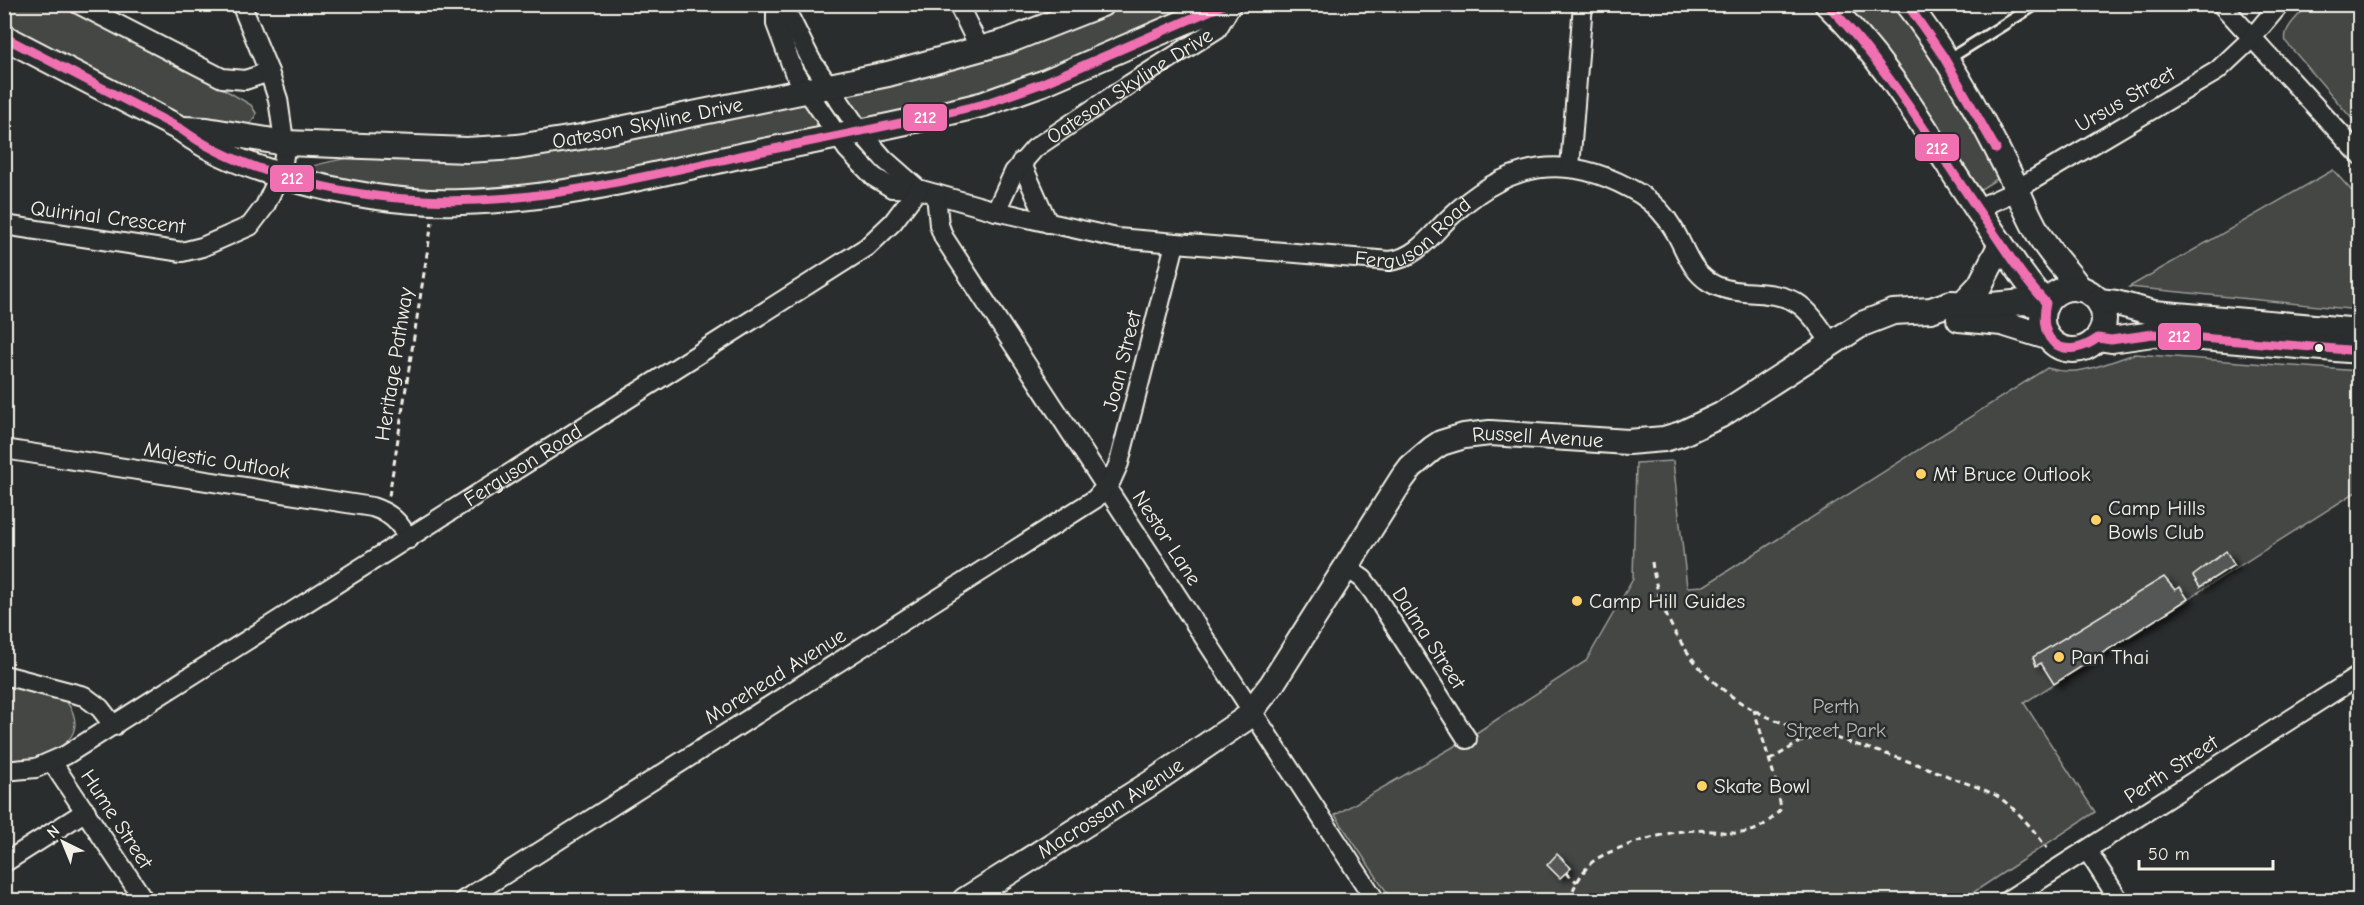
<svg xmlns="http://www.w3.org/2000/svg" width="2364" height="905" font-family="'Comic Neue',sans-serif">
	<style>
		.green { fill: #444645; stroke: #9c9c96; stroke-width: 1.5 }
		.building { fill: #555756; stroke: #f4f1e8; stroke-width: 1.5; filter: url(#shadow) }
		.lines { fill: none; stroke-linecap: round; stroke-linejoin: round }
		.service-casing { stroke: #f4f1e8; stroke-width: 14 }
		.minor-casing { stroke: #f4f1e8; stroke-width: 22 }
		.secondary-casing { stroke: #f4f1e8; stroke-width: 28 }
		.path { stroke: #f4f1e8; stroke-width: 3; stroke-dasharray: 6 4.5; stroke-linecap: butt }
		.service { stroke: #2a2d2e; stroke-width: 9 }
		.minor { stroke: #2a2d2e; stroke-width: 18 }
		.secondary { stroke: #2a2d2e; stroke-width: 24 }
		.bus-1-casing { stroke: #2a2d2e; stroke-width: 14 }
		.bus-1 { stroke: #f070b1; stroke-width: 9 }
		.bus-dot { fill: #f4f1e8; stroke: #2a2d2e; stroke-width: 2 }
		.poi-dot { fill: #ffd166; stroke: #2a2d2e; stroke-width: 2 }
		.labels { text-anchor: middle; dominant-baseline: central; stroke-width: 5; stroke-linejoin: round; paint-order: stroke }
		.street-label { font-size: 21px; fill: #f4f1e8; stroke: #2a2d2e }
		.poi-label { font-size: 21px; fill: #f4f1e8; stroke: #2a2d2e; text-anchor: start }
		.park-label { font-size: 21px; fill: #b6b5af; stroke: #2a2d2e }
		.line-badge { stroke: #2a2d2e; stroke-width: 2 }
		.badge-label { font-size: 16px; text-anchor: middle; font-weight: bold; fill: #fff }
	</style>
	<defs>
		<filter id="shadow"><feDropShadow dx="6" dy="4" stdDeviation="3" flood-color="#0009"/></filter>
	</defs>
	<rect width="100%" height="100%" fill="#2a2d2e"/>
	<filter id="ink" filterUnits="userSpaceOnUse"><feTurbulence type="fractalNoise" baseFrequency=".0167" numOctaves="2"/><feDisplacementMap in="SourceGraphic" scale="12" xChannelSelector="R" yChannelSelector="G"/><feConvolveMatrix kernelMatrix="1 2 1 2 8 2 1 2 1" color-interpolation-filters="sRGB"/></filter>
	<g filter="url(#ink)">
		<path class="green" d="M2309,4l50,1v122l-73,-85c-4,-14 14,-27 23,-38z
			M4,5h59l152,79 36,21 5,8 -1,5 -7,8 -47,-5 -36,-12 -160,-85z
			M1115,5h97l-173,74 -175,43 -17,-26 3,-3 187,-57z
			M1839,5h60l15,18 88,153 -26,16z
			M801,97l17,26 -6,7 -231,54 -174,11 -101,-25v-2c37,-11 66,-14 104,-16z
			M2333,170l26,29v111l-230,-23z
			M2135,354l224,17v119l-335,213 71,109 -133,88h-570l-57,-85 132,-76 119,-78 47,-82 3,-116 37,-2 14,126 17,-1 343,-218c32,10 58,-5 88,-14z
			M5,682c14,4 46,9 57,16 6,4 9,10 11,15 13,36 -44,50 -68,48z"/>
		<path class="building" d="M2226,551l8,14 -34,22 -7,-11z
			M2164,577l11,13 5,-3 8,12 -134,85 -13,-21 -5,3 -3,-9z
			M1557,854l14,14 -11,10 -13,-13z"/>
		<g class="lines">
			<g class="service-casing">
				<path id="service" d="M1947,60l90,-56"/>
			</g>
			<g class="minor-casing">
				<g id="minor">
					<path d="M78,4l144,74 23,2 24,-8"/>
					<path id="s1" d="M776,4v20l18,48 53,77 27,28 18,11 26,1 78,22 121,27 273,23c25,-3 40,-24 57,-41 60,-59 120,-70 193,-26 14,9 26,22 34,36 11,18 16,40 35,52 11,7 23,9 35,10 52,3 58,8 87,51"/>
					<path d="M779,4l12,16 20,40 49,71 24,28 34,30"/>
					<path d="M958,4l22,45"/>
					<path d="M2221,4l139,151"/>
					<path d="M1021,162l27,61"/>
					<path d="M1570,167l13,-163"/>
					<path d="M936,194l3,31 5,13 431,662"/>
					<path d="M1976,209l31,-14 210,-124 34,-32 29,-35"/>
					<path id="s2" d="M996,211l18,-39 21,-24 95,-64 87,-55 15,-25"/>
					<path d="M4,225l178,27 20,-5 48,-21 15,-20 17,-36 3,-22 -7,-49 -9,-27 -28,-68"/>
					<path d="M4,449l368,58c19,6 27,15 37,32"/>
					<path d="M1346,567l17,12 10,13 94,147"/>
					<path d="M4,675l80,21 16,12 14,18"/>
					<path d="M52,762l92,138"/>
					<path id="s3" d="M4,771l32,-3 30,-13 801,-508 26,-25 25,-33"/>
					<path d="M2087,850l32,50"/>
					<path d="M4,863l82,-52"/>
					<path d="M464,900l631,-401 16,-18 8,-18 56,-219"/>
					<path d="M2008,900l352,-225"/>
				</g>
			</g>
			<g class="secondary-casing">
				<g id="secondary">
					<path d="M1827,4c72,68 115,158 172,237 16,22 28,44 47,62"/>
					<path d="M1907,4c38,47 77,118 104,173 10,20 18,42 30,61 11,19 27,33 39,51"/>
					<path d="M4,37l177,92c32,25 72,38 111,50 54,15 114,25 170,23 97,-2 193,-28 287,-48 78,-16 158,-30 235,-50l59,-21 183,-79"/>
					<path id="s4" d="M183,129l24,1 78,13 182,7 50,-3 64,-10 307,-63 120,-33 94,-37"/>
					<circle cx="2073" cy="319" r="31"/>
					<path d="M2099,301l17,2 38,10 206,18"/>
					<path d="M1963,303l17,-18 21,-41"/>
					<path d="M1959,319l43,4 45,14"/>
					<path d="M2098,338l13,2 42,-6 207,17"/>
					<path id="s5" d="M965,900l186,-117 94,-64 27,-35 130,-205 9,-12 21,-18 9,-6 23,-7 26,-3 138,9 36,-3 17,-5 40,-19 141,-91 31,-12 38,-2 20,-7 41,2 32,-3 21,4"/>
				</g>
			</g>
			<path class="path" d="M389,496l43,-274
				M1652,562c9,72 57,133 126,159 15,6 32,10 48,14 43,14 87,26 129,44 14,5 29,10 42,17 21,14 35,32 50,52
				M1770,760l30,-18 22,-7
				M1566,873l11,9
				M1568,900c6,-12 12,-25 21,-35 13,-15 74,-32 95,-34 44,-5 62,18 97,-22l-4,-24 -23,-75"/>
			<use href="#service" class="service"/>
			<use href="#minor" class="minor"/>
			<use href="#secondary" class="secondary"/>
			<g class="bus-1-casing">
				<path id="bus-1" d="M1827,4c65,67 109,146 162,222 18,26 35,54 57,77 -9,40 18,59 52,35l13,2 42,-6 207,17
					M1907,4l36,52 53,93
					M4,37l177,92c37,27 80,42 124,53 159,42 289,5 444,-28 78,-16 157,-31 235,-50l59,-21 182,-79"/>
			</g>
			<use href="#bus-1" class="bus-1"/>
		</g>
	</g>
	<circle class="bus-dot" cx="2319" cy="348" r="5"/>
	<g class="poi-dot">
		<circle cx="1921" cy="474" r="6"/>
		<circle cx="2096" cy="520" r="6"/>
		<circle cx="1577" cy="601" r="6"/>
		<circle cx="2059" cy="657" r="6"/>
		<circle cx="1702" cy="786" r="6"/>
	</g>
	<g class="labels">
		<g class="street-label">
			<text stroke="none"><textPath href="#s2" startOffset="188">Oateson Skyline Drive</textPath></text>
			<text transform="translate(2125 99) rotate(-30)">Ursus Street</text>
			<text stroke="none"><textPath href="#s4" startOffset="468">Oateson Skyline Drive</textPath></text>
			<text transform="translate(108 217) rotate(7)">Quirinal Crescent</text>
			<text stroke="none"><textPath href="#s1" startOffset="762">Ferguson Road</textPath></text>
			<text transform="translate(1122 361) rotate(-76)">Joan Street</text>
			<text transform="translate(394 364) rotate(-81)">Heritage Pathway</text>
			<text stroke="none"><textPath href="#s5" startOffset="772">Russell Avenue</textPath></text>
			<text transform="translate(217 460) rotate(9)">Majestic Outlook</text>
			<text stroke="none"><textPath href="#s3" startOffset="606">Ferguson Road</textPath></text>
			<text transform="translate(1167 538) rotate(57)">Nestor Lane</text>
			<text transform="translate(1429 638) rotate(57)">Dalma Street</text>
			<text transform="translate(775 676) rotate(-32)">Morehead Avenue</text>
			<text transform="translate(2171 769) rotate(-33)">Perth Street</text>
			<text stroke="none"><textPath href="#s5" startOffset="172">Macrossan Avenue</textPath></text>
			<text transform="translate(117 819) rotate(57)">Hume Street</text>
		</g>
		<g class="poi-label">
			<text x="1933" y="474">Mt Bruce Outlook</text>
			<text x="2108" y="508">Camp Hills<tspan x="2108" dy="24">Bowls Club</tspan></text>
			<text x="1589" y="601">Camp Hill Guides</text>
			<text x="2071" y="657">Pan Thai</text>
			<text x="1714" y="786">Skate Bowl</text>
		</g>
		<g class="park-label">
			<text x="1836" y="706">Perth<tspan x="1836" dy="24">Street Park</tspan></text>
		</g>
	</g>
	<g class="line-badge">
		<rect x="902" y="103" width="46" height="29" rx="6" fill="#f070b1"/>
		<rect x="1914" y="133" width="46" height="29" rx="6" fill="#f070b1"/>
		<rect x="269" y="164" width="46" height="29" rx="6" fill="#f070b1"/>
		<rect x="2157" y="322" width="45" height="29" rx="6" fill="#f070b1"/>
	</g>
	<g class="badge-label">
		<text x="925" y="123">212</text>
		<text x="1937" y="154">212</text>
		<text x="292" y="184">212</text>
		<text x="2179" y="342">212</text>
	</g>
	<rect width="2364" height="905" fill="none" stroke="#2a2d2e" stroke-width="24"/>
	<rect x="12" y="12" width="2340" height="881" fill="none" stroke="#f4f1e8" stroke-width="2" filter="url(#ink)"/>
	<g transform="translate(63 842) rotate(317)" stroke="#2a2d2e" stroke-width="4.5" paint-order="stroke">
	<path d="M0-4.5L10 22L0 15L-10 22Z" fill="#f4f1e8"/>
	<text y="-9" font-size="16" font-weight="bold" text-anchor="middle" fill="#f4f1e8">N</text>
	</g>
	<path d="M2139 860v9h134v-9" fill="none" stroke="#f4f1e8" stroke-width="3"/>
	<text x="2148" y="860" font-size="18" fill="#f4f1e8" stroke="#2a2d2e" stroke-width="4.5" paint-order="stroke">50 m</text>
</svg>
